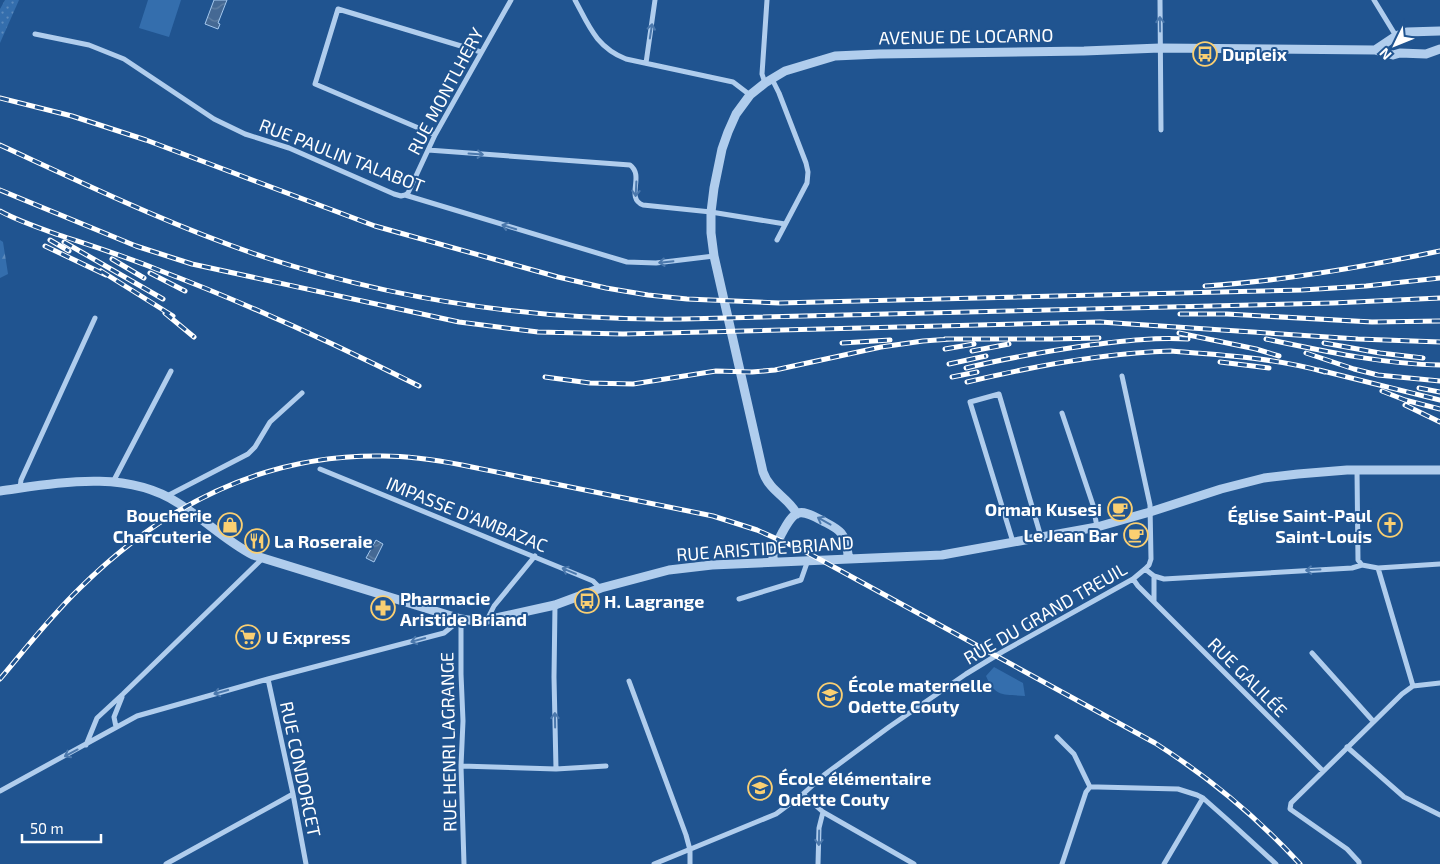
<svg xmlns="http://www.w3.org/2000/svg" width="1440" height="864" font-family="'Exo 2',sans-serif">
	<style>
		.grass { fill: url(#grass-dots) }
		.forest { fill: url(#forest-firs) }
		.green { fill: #346ead }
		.water { fill: url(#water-waves); stroke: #a4c8ee }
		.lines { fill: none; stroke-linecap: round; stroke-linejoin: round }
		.minor { stroke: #b0cded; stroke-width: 5 }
		.tertiary { stroke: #b0cded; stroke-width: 9 }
		.rail-casing { stroke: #fff; stroke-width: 5 }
		.rail { stroke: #205490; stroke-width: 3; stroke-dasharray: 9; stroke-linecap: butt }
		.oneway { stroke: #4b78ac }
		.labels { text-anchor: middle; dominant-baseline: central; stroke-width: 4; stroke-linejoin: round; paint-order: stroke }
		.street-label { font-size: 18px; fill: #fff; stroke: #205490 }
		.poi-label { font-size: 18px; font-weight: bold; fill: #fff; stroke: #205490; text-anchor: start }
	</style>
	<defs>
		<pattern id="grass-dots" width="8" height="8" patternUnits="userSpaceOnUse" patternTransform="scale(1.25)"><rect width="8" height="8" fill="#346ead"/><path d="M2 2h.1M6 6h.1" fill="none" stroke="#5d8bbd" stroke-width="1.8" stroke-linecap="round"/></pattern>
		<pattern id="forest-firs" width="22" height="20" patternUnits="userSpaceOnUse" patternTransform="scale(1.25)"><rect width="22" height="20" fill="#346ead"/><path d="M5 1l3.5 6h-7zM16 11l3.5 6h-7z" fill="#5d8bbd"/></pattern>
		<pattern id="water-waves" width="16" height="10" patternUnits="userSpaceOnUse" patternTransform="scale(1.25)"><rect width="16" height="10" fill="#456994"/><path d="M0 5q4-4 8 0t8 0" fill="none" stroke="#6180a4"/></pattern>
	</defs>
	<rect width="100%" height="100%" fill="#205490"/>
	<path class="grass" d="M5,0h14l-19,43v-34z"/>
	<path class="forest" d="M0,240l3,2 5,32 -8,4z"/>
	<path class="green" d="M148,0h33l-12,37 -30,-9z
		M994,667l29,16 2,13c-22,-2 -29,2 -39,-20z"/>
	<path class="water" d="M214,0h13l-9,23 2,1 -2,5 -13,-5z
		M376,540l7,4 -9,18 -8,-4z"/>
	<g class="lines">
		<path class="minor" d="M575,0c14,26 21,47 51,59l107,23 17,13
			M1160,0l1,130
			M1374,0l22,36
			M35,34l54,11 35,14 90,60 31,15 44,14 105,46 7,2 4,-1 222,67 29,1 58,-7
			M646,63l9,-63
			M772,79l7,14 27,70 2,9 -1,11 -30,57
			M765,83l-3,-9 5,-74
			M435,135l-120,-51 23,-75 143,43
			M428,150l202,15c15,11 -5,33 13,40l68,7 74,12
			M405,195l3,-2 27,-58 76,-135
			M1062,413l31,92 4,22
			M320,469l273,112 7,7
			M1357,470l1,90 4,5
			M113,482l58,-111
			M20,488l1,-8 74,-162
			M167,496l81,-42 7,-7 15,-25 32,-29
			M1013,542l-43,-140 29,-8 42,143
			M1378,568l35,118
			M1145,569l9,7 10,3 188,-11 10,-3 16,3 62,-4
			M1133,579l5,7 185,185
			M739,599l62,-19 7,-20
			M1154,601v-25
			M555,605l-1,72 2,92
			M461,619v55l2,47 -2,45 3,98
			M487,620l7,-14 41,-50
			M1312,653l61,68
			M268,679l25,115 13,70
			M629,681l57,154 4,15v14
			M116,727l-2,-10 8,-20
			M1057,737l17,17 16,33
			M86,745l11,-27 26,-24 140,-136
			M1347,747l57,50 36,18
			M461,766l95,3 50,-3
			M0,791l137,-75 131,-37 176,-46 17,-14
			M803,794l20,18 91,52
			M166,864l127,-70
			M654,864l122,-50 27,-20 21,-19 65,-48 77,-53 36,-22 131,-73 12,-10 4,-4 2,-6 -1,-54 -28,-129
			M818,864l1,-36 4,-16
			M1062,864l24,-72 4,-5h8l80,2 19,6 6,3 26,23 47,43
			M1164,864l39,-66
			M1359,864v-2l-12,-13 -57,-40 1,-6 111,-109 11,-8 27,-3"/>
		<path class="tertiary" d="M1375,50l21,-14 11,-4 33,-1
			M0,491c58,-8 126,-22 178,12 26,16 48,38 75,52l208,64 15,2 11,-1 68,-15 46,-17 68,-18 43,-5 230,-10 155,-28 53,-15 71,-23 43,-11 34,-4 49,-4h93
			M797,514c-9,-17 -27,-22 -34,-42l-49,-216 -3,-23v-21l3,-24 8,-39 6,-17 8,-18 14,-19 15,-12 20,-12 50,-15 44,-2 205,-3 76,-3 215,2 18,5 7,-2 26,1 14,-5
			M773,562c-1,-12 3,-17 9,-29 12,-22 16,-26 39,-13 7,4 15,7 20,13 6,7 6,18 8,26"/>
		<g class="rail-casing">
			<path id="rail" d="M0,98l72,18 74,24 229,86 183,51 48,11 42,7 39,4 92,4 523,-13 64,-4 74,-8
				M0,145c87,40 174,82 264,112 137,45 277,64 421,62l648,-16 107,-5
				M0,190l136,56 56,18 267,58 79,10 85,2 477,-12 258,17 82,3
				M0,211c18,10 39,17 59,24 33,11 65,21 97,34 90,34 177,74 263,117
				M50,240l19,11
				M64,242l99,57
				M45,246l61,29
				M112,259l32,19
				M101,271l72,45
				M150,273l35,18
				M1205,286c79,-5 158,-19 235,-35
				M165,313l29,24
				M1180,314h47l145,8 68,-1
				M1179,333l77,16 23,7
				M945,339h115
				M1054,339l45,-1
				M1266,339c58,12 115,25 174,26
				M842,343l48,-3
				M1324,343l56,10 43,5
				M945,349l29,-5
				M972,351l37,-7
				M1306,353l48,16 24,6 62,6
				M1220,362l49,6
				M949,364l37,-8
				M966,368c41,-10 82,-17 124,-23 33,-4 65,-8 98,-6
				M1319,370l121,30
				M545,377l45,6 43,1 83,-13 36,1 23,-2 106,-23 42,-6 28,-2
				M952,377l25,-5
				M967,382c67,-16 136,-29 204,-31 52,4 104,7 154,21
				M1419,388l21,4
				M1382,391l23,9 35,9
				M1405,405l35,17
				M0,679c26,-31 51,-63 80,-91 83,-82 184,-134 303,-132 27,0 53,4 79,9l251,51 44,14 47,21 17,9 334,183c55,35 101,73 145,121"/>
		</g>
		<use href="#rail" class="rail"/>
	</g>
	<defs><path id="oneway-shaft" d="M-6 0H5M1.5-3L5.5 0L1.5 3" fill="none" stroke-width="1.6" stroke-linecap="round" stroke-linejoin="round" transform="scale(1.25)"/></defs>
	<g class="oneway">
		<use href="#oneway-shaft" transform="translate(1160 24) rotate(-91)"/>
		<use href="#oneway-shaft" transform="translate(651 31) rotate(-81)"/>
		<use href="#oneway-shaft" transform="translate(476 154) rotate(4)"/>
		<use href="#oneway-shaft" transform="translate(636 189) rotate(93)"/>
		<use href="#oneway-shaft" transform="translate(509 227) rotate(-163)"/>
		<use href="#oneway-shaft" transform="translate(666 262) rotate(174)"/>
		<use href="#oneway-shaft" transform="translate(824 521) rotate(-151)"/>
		<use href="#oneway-shaft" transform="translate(1313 570) rotate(177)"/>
		<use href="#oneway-shaft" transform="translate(569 571) rotate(-157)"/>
		<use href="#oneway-shaft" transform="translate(418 640) rotate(165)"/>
		<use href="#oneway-shaft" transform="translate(221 692) rotate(164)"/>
		<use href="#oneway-shaft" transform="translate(555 720) rotate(-91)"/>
		<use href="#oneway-shaft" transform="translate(71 753) rotate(152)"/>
		<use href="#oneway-shaft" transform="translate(819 838) rotate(91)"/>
	</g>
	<defs>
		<g id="bus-ring" transform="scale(1.25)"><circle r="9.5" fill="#205490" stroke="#facf72" stroke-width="1.5"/><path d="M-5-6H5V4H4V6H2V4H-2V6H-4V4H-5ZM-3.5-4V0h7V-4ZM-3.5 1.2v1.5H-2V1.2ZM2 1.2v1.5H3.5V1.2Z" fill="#facf72"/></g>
		<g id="cafe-ring" transform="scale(1.25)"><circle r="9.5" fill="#205490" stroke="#facf72" stroke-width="1.5"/><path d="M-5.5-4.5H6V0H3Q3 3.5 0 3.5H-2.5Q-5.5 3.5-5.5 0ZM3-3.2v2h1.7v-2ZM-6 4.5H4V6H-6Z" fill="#facf72"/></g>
		<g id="shop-ring" transform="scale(1.25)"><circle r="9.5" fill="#205490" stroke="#facf72" stroke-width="1.5"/><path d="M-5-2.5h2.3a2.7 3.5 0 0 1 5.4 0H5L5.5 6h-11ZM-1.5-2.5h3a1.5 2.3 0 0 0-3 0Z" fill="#facf72"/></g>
		<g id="church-ring" transform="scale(1.25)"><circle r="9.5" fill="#205490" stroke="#facf72" stroke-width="1.5"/><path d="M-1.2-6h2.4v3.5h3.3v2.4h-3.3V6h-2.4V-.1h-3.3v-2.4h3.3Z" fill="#facf72"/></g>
		<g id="restaurant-ring" transform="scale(1.25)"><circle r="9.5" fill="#205490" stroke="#facf72" stroke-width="1.5"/><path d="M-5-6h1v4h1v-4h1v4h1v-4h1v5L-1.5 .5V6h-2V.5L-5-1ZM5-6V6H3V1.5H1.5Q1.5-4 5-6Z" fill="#facf72"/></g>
		<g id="pharmacy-ring" transform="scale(1.25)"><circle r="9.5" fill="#205490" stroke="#facf72" stroke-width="1.5"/><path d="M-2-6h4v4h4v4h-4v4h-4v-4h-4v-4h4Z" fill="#facf72"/></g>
		<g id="supermarket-ring" transform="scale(1.25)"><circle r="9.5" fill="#205490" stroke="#facf72" stroke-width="1.5"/><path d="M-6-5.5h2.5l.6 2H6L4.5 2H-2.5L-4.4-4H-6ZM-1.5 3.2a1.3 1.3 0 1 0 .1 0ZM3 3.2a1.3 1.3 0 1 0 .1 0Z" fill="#facf72"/></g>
		<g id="school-ring" transform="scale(1.25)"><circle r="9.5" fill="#205490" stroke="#facf72" stroke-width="1.5"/><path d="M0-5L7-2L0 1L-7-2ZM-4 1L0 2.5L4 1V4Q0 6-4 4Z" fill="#facf72"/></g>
	</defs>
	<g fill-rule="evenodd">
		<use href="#bus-ring" x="1205" y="54"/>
		<use href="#cafe-ring" x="1120" y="509"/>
		<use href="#shop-ring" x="230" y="525"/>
		<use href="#church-ring" x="1390" y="525"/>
		<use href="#cafe-ring" x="1136" y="535"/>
		<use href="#restaurant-ring" x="257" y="541"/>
		<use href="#bus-ring" x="587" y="601"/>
		<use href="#pharmacy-ring" x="383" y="608"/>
		<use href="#supermarket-ring" x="248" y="637"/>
		<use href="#school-ring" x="830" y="695"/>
		<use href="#school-ring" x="760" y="788"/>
	</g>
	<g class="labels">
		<g class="street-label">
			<text transform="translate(966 36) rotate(-1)">AVENUE DE LOCARNO</text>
			<text transform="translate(445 91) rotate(-62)">RUE MONTLHERY</text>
			<text transform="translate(342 155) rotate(21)">RUE PAULIN TALABOT</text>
			<text transform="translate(467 514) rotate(22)">IMPASSE D'AMBAZAC</text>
			<text transform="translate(765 548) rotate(-4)">RUE ARISTIDE BRIAND</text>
			<text transform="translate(1045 613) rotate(-30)">RUE DU GRAND TREUIL</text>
			<text transform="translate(1248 677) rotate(45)">RUE GALILÉE</text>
			<text transform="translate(448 742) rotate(-91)">RUE HENRI LAGRANGE</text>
			<text transform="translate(301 769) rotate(78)">RUE CONDORCET</text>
		</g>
		<g class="poi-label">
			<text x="1222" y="54">Dupleix</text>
			<text x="1102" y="509" text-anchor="end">Orman Kusesi</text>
			<text x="212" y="515" text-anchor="end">Boucherie<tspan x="212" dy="21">Charcuterie</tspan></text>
			<text x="1372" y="515" text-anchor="end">Église Saint-Paul<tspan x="1372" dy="21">Saint-Louis</tspan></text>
			<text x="1118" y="535" text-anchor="end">Le Jean Bar</text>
			<text x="274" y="541">La Roseraie</text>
			<text x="400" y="598">Pharmacie<tspan x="400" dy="21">Aristide Briand</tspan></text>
			<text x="604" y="601">H. Lagrange</text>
			<text x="266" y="637">U Express</text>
			<text x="848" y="685">École maternelle<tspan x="848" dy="21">Odette Couty</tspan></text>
			<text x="778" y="778">École élémentaire<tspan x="778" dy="21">Odette Couty</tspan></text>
		</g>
	</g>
	<g transform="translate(1395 45) rotate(227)" stroke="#205490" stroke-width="4" paint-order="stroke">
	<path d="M0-4L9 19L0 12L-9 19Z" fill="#ffffff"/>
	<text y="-8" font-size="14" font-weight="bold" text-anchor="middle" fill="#ffffff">N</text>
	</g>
	<path d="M22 834v8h79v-8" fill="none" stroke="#ffffff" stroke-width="2.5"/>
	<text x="30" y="834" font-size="15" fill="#ffffff" stroke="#205490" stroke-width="4" paint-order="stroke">50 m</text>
</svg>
